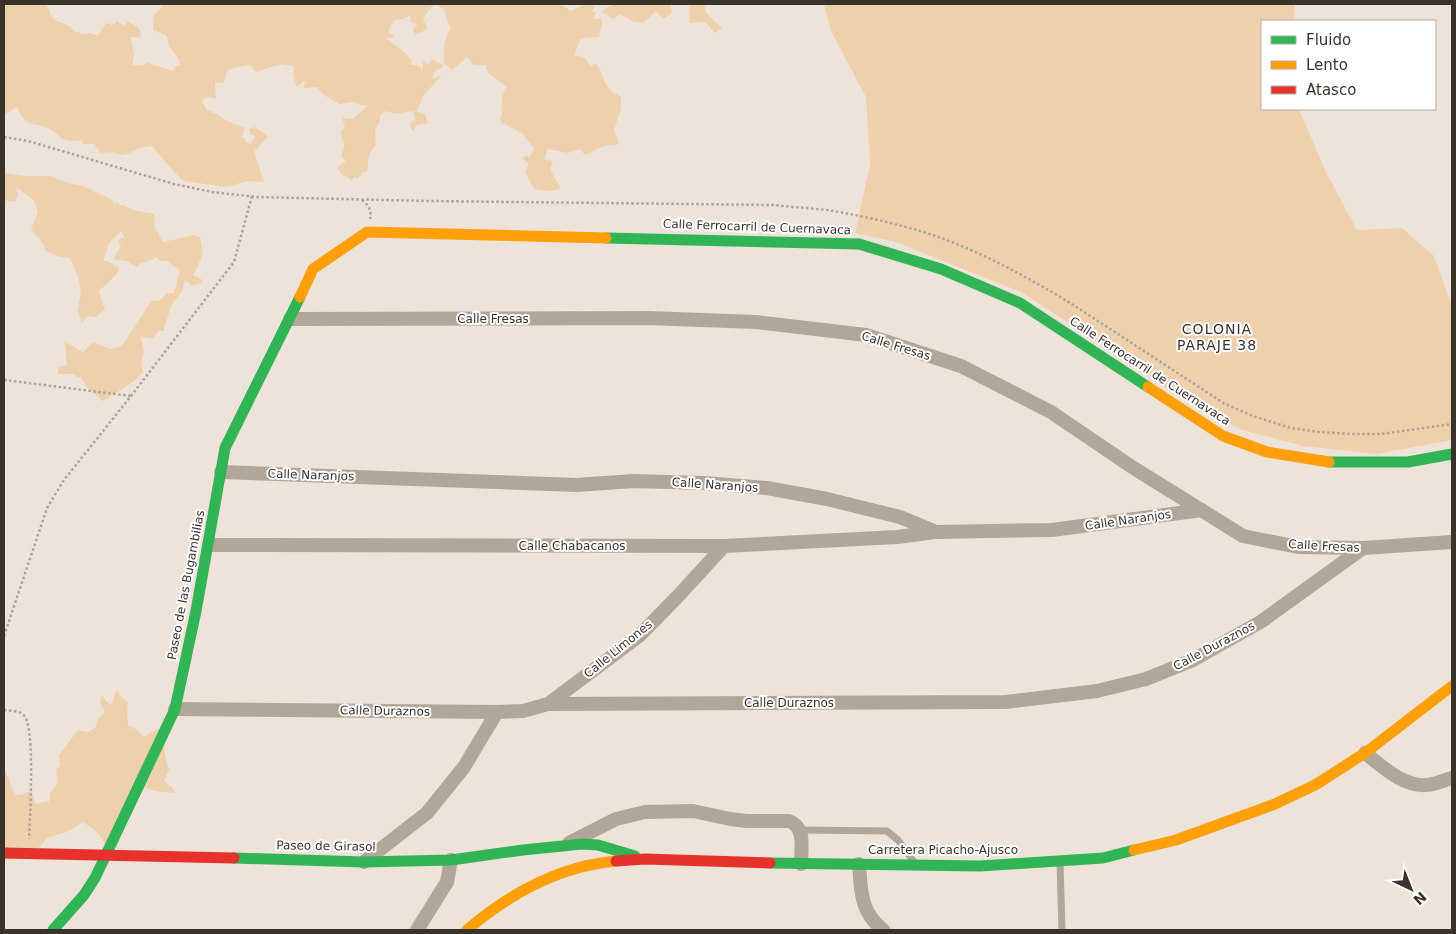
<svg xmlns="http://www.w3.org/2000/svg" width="1456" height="934" font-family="'DejaVu Sans',sans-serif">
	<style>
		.green { fill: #efd0ad }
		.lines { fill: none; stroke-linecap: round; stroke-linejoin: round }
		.path { stroke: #ada499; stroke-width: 2.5; stroke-dasharray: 2.5 2.5; stroke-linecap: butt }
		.lane { stroke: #b2a698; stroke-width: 7 }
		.street { stroke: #b2a698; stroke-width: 14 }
		.fast { stroke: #30b455; stroke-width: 11 }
		.slow { stroke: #ff9f0a; stroke-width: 11 }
		.jam { stroke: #e5322d; stroke-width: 11 }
		.labels { text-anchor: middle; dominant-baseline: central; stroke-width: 4; stroke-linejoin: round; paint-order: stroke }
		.street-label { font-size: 12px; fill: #3a332b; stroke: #fff }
		.neighbourhood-label { font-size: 14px; letter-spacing: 1px; fill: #3a332b; stroke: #fff }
	</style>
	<rect width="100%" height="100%" fill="#eee3d8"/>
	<path class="green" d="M4,4h42l7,15 18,8 3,4 9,3 8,-1 7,3 8,-13 8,2 3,-4 9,6v-7l14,9 1,9 -10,-1 3,18 -2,11 11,-1 5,-2 25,8 3,-5h3l1,-5 -11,-15 -2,-10 -14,-6 1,-15 10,-11h396l11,7 11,-5 2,-2h9l1,3 -2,5h4l-3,7 8,-1 1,6 -3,13 -18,1 -7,17 11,3 6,9 4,-4c13,13 3,22 26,34v12l-7,21 5,14 -15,2 -19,9 -5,-6 -12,4 -20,-4 -4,10 9,2 -3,8 11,20 -11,2 -16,-2 -9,-17 4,-8 -6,-5 2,-3 5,1 4,-9 -12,-15 -20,-10 -2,-5 2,-6c-2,-7 0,-20 5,-25l-19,-14 -2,-8h-12l-7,-8 -15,13 -8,-7c-1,-13 0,-24 7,-35l-4,-8 -3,-11 -9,-5 -5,4 -7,11 5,10 -13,6 -2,-6 4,-4 -7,-3 1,-5 -2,-1 -6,3 -9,1 -6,12 7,5 -10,1 18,13 9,9 -1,5h5l7,4v-8l6,4 3,-6 12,7 -11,7v6l9,-4 -20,22 -1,6 -5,8 9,3 3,9 -11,2 -4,6 -4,-7 7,-5 -4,-8 -16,3 -10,-3 -6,4v6l-5,9 1,15c-7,5 -9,18 -8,26l-6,2 -4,6 -3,-2 -4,4 -5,-6 -2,2 -7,-10 9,-6 -5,-5 4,-13 -3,-3 -1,-8 4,-5 -3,-9 10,1 16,-13 -8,-1 -7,-3 -13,2c-10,-6 -16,-7 -23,-17l-13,1 1,-8 -8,7 -4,-11 1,-10 -13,-2 -25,8c-2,-1 -3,-4 -5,-6 -4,-3 -18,3 -24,4l-3,13 -9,-1 1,17 -10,-2 -4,3 5,10 10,4 10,7 18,7 -3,9 3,2 1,3 5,2 4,-8 -5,-2 -1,-5 6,-2 13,9 -14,16 10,30 -16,-1 -22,6 -42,-6 -9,-8 -23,-27 -12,2 -15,7h-5l-7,-3 -12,1 -7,-9h-12v-4c-21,3 -17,-2 -33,-11 -8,-5 -20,-3 -26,-11 -2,-3 -4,-7 -6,-11l-13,8z
		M615,4h55l2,9 -9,6 -7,-8 -12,11h-9l-16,-8 -5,5 -13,-7 3,-3z
		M690,4h16l-1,8 17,16 -7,5 -9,-11 -17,1z
		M824,4h471l-1,17h-32v88h37l27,63 31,58 45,-2 32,28 18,50v134l-76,14 -73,-8 -61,-16 -36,-16 -183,-121 -127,-51 -41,-9 15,-68 -4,-68 -35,-66z
		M4,173l19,3h28l17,7 15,3 28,13 3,4h4l2,2h4l9,5 21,4 1,13 8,15 31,-7 6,2 3,18 -10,20 7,3 3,4 -10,4 -8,-5 -3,10 -10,13 -8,23v4h-5l-7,8 -11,-2 3,15 -3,12 2,8 -7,8 -33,21 -16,-14 -7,-11 -2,2 -4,-4h-16v-7l9,-2 -2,-23 18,10 10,-10 18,7 11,-3 30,-46 7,1 8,-8h7l6,-23 -13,-9h-7l-3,-4 -17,7 -3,3 -11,-6 -12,-2 3,-8 4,-4 -3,-7 7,-3 -4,-6 -12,12 -6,18h5l11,7 -3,7 -17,16 6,18 -9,8 -8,-1 -6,6 -5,-12c8,-21 1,-33 -7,-52l-10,-1 -14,-6 -3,-8 -12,-13 7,-18 -4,-12 -18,-13 2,9 -3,6 -11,-2z
		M117,689l5,9 6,4 -1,9 1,14 11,6 4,6 15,-8 6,9 1,18 4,14 -5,11 9,7 2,5c-11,-1 -20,-1 -30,-6l-37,61 -11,-16 -14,-10 -14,9 -22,7 -7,9 -36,14v-93l11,27h5l11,-4 5,13 14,-3v-7l8,-11 -2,-14 4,-3 -1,-11 19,-25 10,2 7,-4 4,-11 6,-5 -5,-9 2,-8 4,6 5,4z"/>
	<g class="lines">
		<path class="path" d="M4,137l24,4 146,43 38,8 44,5 172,4 346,4c17,2 35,3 53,5 31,5 63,12 93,21 53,16 108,46 155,75l150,98 28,12 38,12 29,4 31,2h30l71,-10
			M362,200c6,5 10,10 8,19
			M4,380l127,16
			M4,636l43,-128 17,-28 67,-84 103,-134 18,-66
			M4,710c7,1 17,0 21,7 10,14 5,101 4,122"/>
		<path class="lane" d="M801,830l86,1 11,9 16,22
			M1060,862l2,68"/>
		<path class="street" d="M290,319l358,-1 108,4 110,13 95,31 90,46 81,55 111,69 55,11 65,1 89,-6
			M221,472l355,13 58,-4 70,2 63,5 60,11 73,18 36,15 116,-2 150,-20
			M209,545l515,1 173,-9 38,-5
			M548,704l91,-68 41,-42 44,-48
			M175,709l322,3 26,-1 25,-7 457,-2 92,-11 49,-12 47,-19 69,-39 101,-73
			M1365,753c17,13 38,34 61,32 8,0 18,-5 26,-7
			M569,843l47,-24 29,-7 48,-1 37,8 17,2h42c17,6 12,28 12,43
			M364,862l63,-49 37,-46 33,-55
			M859,864c2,27 1,47 24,66
			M417,930l30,-48 4,-22"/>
		<path class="fast" d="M606,238l253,6 82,25 79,34 128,84
			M1329,462h79l44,-8
			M234,858l130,4 87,-2 72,-10 59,-6 16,1 37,11
			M770,863l210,3 123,-8 31,-8
			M53,930l31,-35 11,-17 80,-169 21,-98 29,-163 75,-151"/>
		<path class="slow" d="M300,297l13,-28 54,-37 239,6
			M1148,387l75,49 44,16 62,10
			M1134,850l42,-10 99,-36 40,-19 50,-32 87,-67
			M467,930c42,-36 93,-64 149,-69"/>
		<path class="jam" d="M4,853l230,5
			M616,861l29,-2 125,4"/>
	</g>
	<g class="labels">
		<g class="street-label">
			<text transform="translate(757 227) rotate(2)">Calle Ferrocarril de Cuernavaca</text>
			<text x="493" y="319">Calle Fresas</text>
			<text transform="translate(896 346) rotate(17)">Calle Fresas</text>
			<text transform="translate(1150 371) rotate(33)">Calle Ferrocarril de Cuernavaca</text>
			<text transform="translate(311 475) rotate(2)">Calle Naranjos</text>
			<text transform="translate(715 485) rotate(4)">Calle Naranjos</text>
			<text transform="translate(1128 520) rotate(-8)">Calle Naranjos</text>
			<text x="572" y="546">Calle Chabacanos</text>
			<text transform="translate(1324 546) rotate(3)">Calle Fresas</text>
			<text transform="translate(186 585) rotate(-79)">Paseo de las Bugambilias</text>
			<text transform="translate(1214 646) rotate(-28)">Calle Duraznos</text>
			<text transform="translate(618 649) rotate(-39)">Calle Limones</text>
			<text x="789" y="703">Calle Duraznos</text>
			<text transform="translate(385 711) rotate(1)">Calle Duraznos</text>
			<text transform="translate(326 846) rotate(1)">Paseo de Girasol</text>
			<text x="943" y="850">Carretera Picacho-Ajusco</text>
		</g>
		<g class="neighbourhood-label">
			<text x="1217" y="329">COLONIA<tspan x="1217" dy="16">PARAJE 38</tspan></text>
		</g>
	</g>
	<rect width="1456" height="934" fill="none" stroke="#3a332b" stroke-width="10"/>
	<rect x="1261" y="20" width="175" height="90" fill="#ffffff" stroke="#b0adaa"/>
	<rect x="1271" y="36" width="25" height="8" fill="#30b455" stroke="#b0adaa"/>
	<text x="1306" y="45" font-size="15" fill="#3a332b">Fluido</text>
	<rect x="1271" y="61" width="25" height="8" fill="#ff9f0a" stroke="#b0adaa"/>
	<text x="1306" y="70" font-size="15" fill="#3a332b">Lento</text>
	<rect x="1271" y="86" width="25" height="8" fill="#e5322d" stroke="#b0adaa"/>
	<text x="1306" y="95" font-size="15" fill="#3a332b">Atasco</text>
	<g transform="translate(1411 889) rotate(137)" stroke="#ffffff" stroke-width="4" paint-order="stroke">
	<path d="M0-4L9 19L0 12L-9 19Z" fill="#3a332b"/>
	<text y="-8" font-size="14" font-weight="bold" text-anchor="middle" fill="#3a332b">N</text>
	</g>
</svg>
